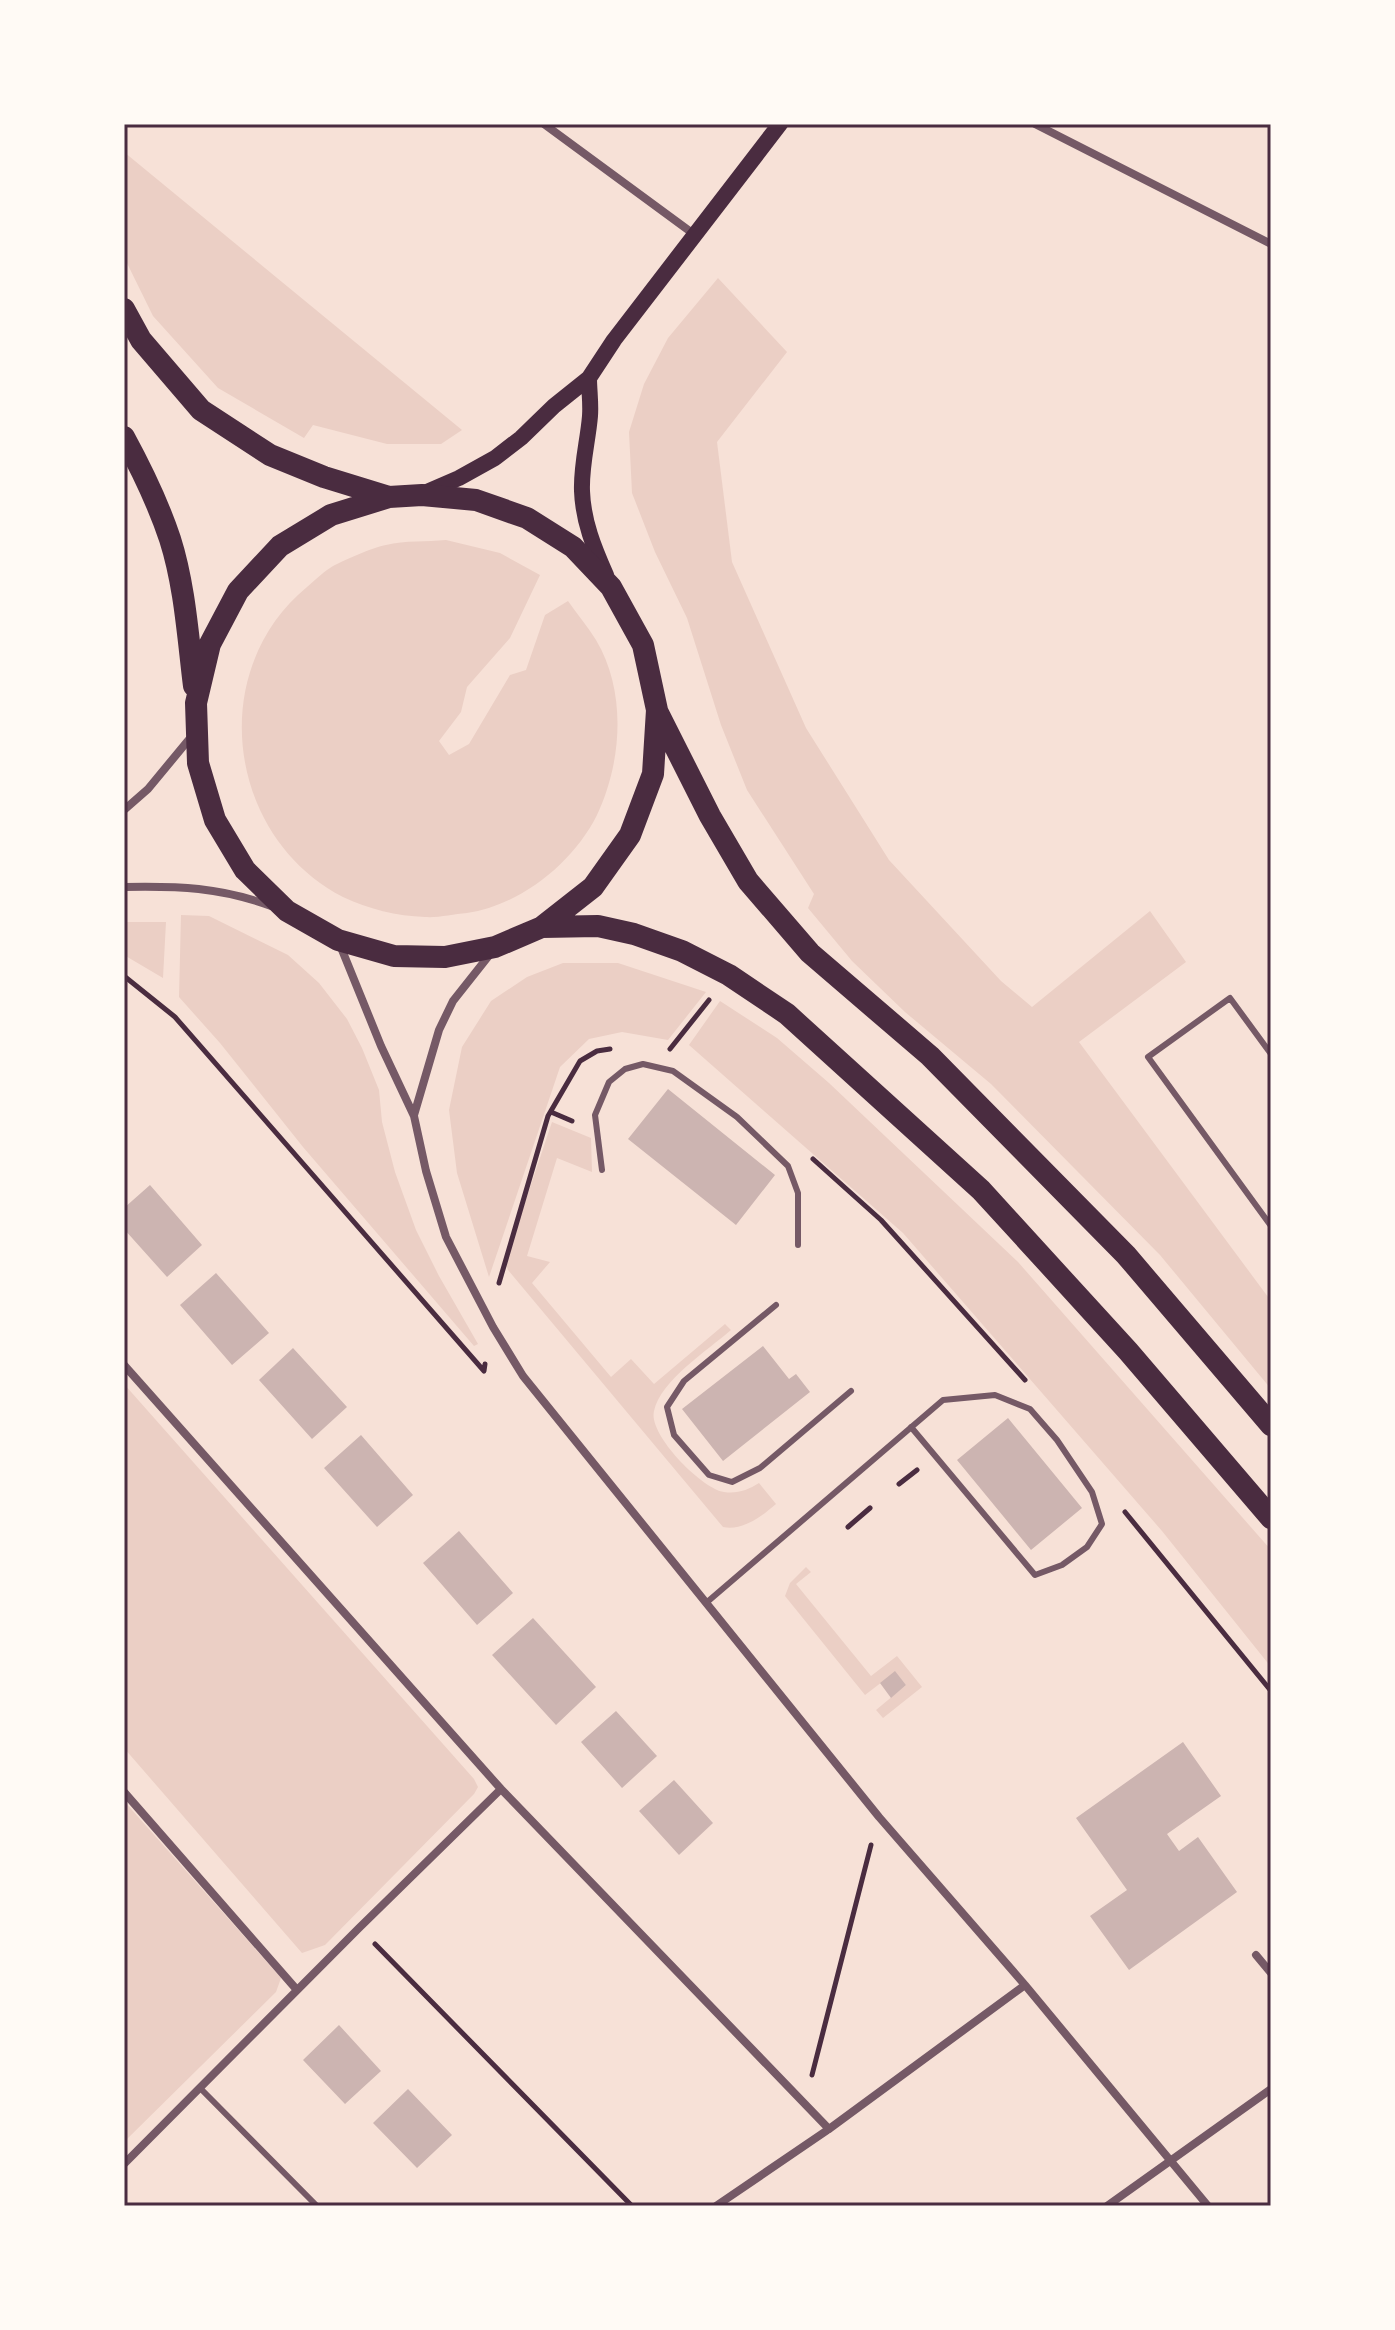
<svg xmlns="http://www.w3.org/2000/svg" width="1395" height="2330" font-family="'PT Sans Narrow',sans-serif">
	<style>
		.green { fill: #ebcfc5 }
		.building { fill: #ccb4b1 }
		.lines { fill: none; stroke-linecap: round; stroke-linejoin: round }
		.path { stroke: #4a2c40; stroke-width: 5 }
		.service { stroke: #755966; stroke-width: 6 }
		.minor { stroke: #755966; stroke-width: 8 }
		.secondary { stroke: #4a2c40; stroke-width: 16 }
		.trunk { stroke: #4a2c40; stroke-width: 22 }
		.neatline { fill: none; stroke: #4a2c40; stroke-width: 3 }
	</style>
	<rect width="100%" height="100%" fill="#f7e1d7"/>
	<path class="green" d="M124,152l338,278 -21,14h-54l-74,-19 -9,13 -86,-50 -65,-72 -29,-59z
		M718,278l69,74 -70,90 15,120 74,166 83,132 112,121 31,26 118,-96 36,51 -107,80 192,259v88l-111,-134 -169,-171 -86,-72 -53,-51 -44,-53 6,-14 -67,-104 -26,-65 -34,-107 -32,-66 -23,-59 -3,-61 15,-48 24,-46z
		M446,540l54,13 40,22 -30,63 -43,49 -6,25 -22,29 10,14 20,-11 41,-69 16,-5 19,-55 23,-14c9,13 20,26 28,39 31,52 26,122 1,175 -24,48 -76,90 -130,98 -14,1 -29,5 -42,4 -28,-1 -57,-8 -82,-20 -116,-60 -138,-226 -36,-310 7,-6 15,-14 23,-19 11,-7 44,-21 56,-23 19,-5 41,-3 60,-5z
		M181,915l28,1 79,39 31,28 28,36 15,29 17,42 3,32 13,50 21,58 23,46 39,68 -4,2 -171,-199 -83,-104 -41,-46z
		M124,922h42l-3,56 -39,-23z
		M563,963h55l88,29 -38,48 -46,-8 -33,7 -29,28 -71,210 -32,-104 -8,-63 13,-63 29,-46 36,-24z
		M720,1001l57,37 52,45 189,179 253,288v117l-109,-136 -259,-298 -214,-188z
		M552,1122l39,16 1,34 -35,-14 -30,98 23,6 -18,21 79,94 20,-18 23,25 71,-60 6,6c-24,21 -70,50 -77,81 -6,23 47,77 70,81 13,2 24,-2 35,-9l17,21c-14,12 -33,27 -53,23l-215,-257 -3,-8z
		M124,1384l350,395 4,8 -4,7 -149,151 -23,8 -178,-205z
		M806,1567l5,5 -15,12 75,92 26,-20 25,31 -39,31 -7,-8 30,-25 -11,-13 -30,23 -80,-99 5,-13z
		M124,1801l157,177 -5,14 -152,150z"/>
	<path class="building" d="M668,1089l107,86 -39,50 -108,-86z
		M150,1185l52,60 -35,32 -43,-48v-21z
		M216,1273l53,60 -37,32 -52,-60z
		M763,1346l26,33 7,-5 14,18 -87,69 -41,-52z
		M293,1348l54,59 -35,32 -53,-59z
		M1008,1418l74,90 -51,42 -74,-90z
		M361,1435l52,60 -36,32 -53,-59z
		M459,1531l54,62 -36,32 -54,-62z
		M533,1618l63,69 -40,38 -64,-70z
		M895,1671l11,14 -15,13 -11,-15z
		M616,1711l41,45 -35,32 -41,-46z
		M1183,1742l38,54 -54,38 12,17 19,-14 39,55 -108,78 -39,-54 37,-26 -51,-72z
		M674,1780l39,43 -34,32 -40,-44z
		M339,2025l42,46 -36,33 -42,-44z
		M408,2089l44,46 -35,33 -44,-45z"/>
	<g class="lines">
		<path class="path" d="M124,976l51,41 309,354 1,-7
			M670,1049l39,-49
			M551,1112l21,9
			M813,1159l68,61 144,160
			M499,1283l49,-167 32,-55 17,-10 13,-2
			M899,1484l18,-14
			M1125,1512l146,179
			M848,1527l22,-19
			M375,1944l257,262
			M812,2075l59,-230"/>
		<path class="service" d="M1271,1054l-41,-56 -82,59 123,169
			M602,1170l-7,-55 14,-33 16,-13 18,-5 30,7 64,46 51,49 10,27v52
			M776,1305l-92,76 -17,26 7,28 35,40 23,7 28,-14 91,-77
			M706,1603l237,-203 52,-5 35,14 27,31 35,52 10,32 -15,23 -25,18 -27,10 -124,-148
			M201,2089l116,117"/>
		<path class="minor" d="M544,124l151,111
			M1035,124l236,120
			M124,810l24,-21 43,-52
			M124,887c55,-1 95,0 147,19
			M340,945l41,101 33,70 12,55 20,66 47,90 30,49 356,441 146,168 183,221
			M414,1115l25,-85 14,-29 38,-48
			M124,1365l377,424 328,340
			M124,1792l173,198
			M1256,1955l15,18
			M124,2164l235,-236 142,-139
			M716,2206l113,-77 196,-144
			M1107,2206l164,-117"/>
		<path class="secondary" d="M589,378c0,12 2,25 1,38 -2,25 -9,49 -8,75 1,30 12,57 24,84
			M422,494l37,-16 36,-20 26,-20 33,-32 35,-28 25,-38 166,-216"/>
		<path class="trunk" d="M124,309l17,31 60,70 69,45 54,22 65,20
			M124,437c18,33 34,66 46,102 15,47 18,99 24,147
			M657,711l53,105 38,65 62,72 120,103 196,199 145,170
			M542,927l51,-40 37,-52 23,-61 4,-64 -14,-65 -32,-58 -38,-40 -46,-29 -51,-18 -54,-5 -33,2 -58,18 -51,31 -42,45 -28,53 -14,59 2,60 17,57 30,50 42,41 51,29 56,16 51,1 50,-10 47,-20 56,-1 36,8 48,17 47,24 58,39 194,176 147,161 143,167"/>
	</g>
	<rect width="1395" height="2330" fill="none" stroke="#fffaf5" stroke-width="252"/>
	<rect x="126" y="126" width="1143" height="2078" class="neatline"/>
</svg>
